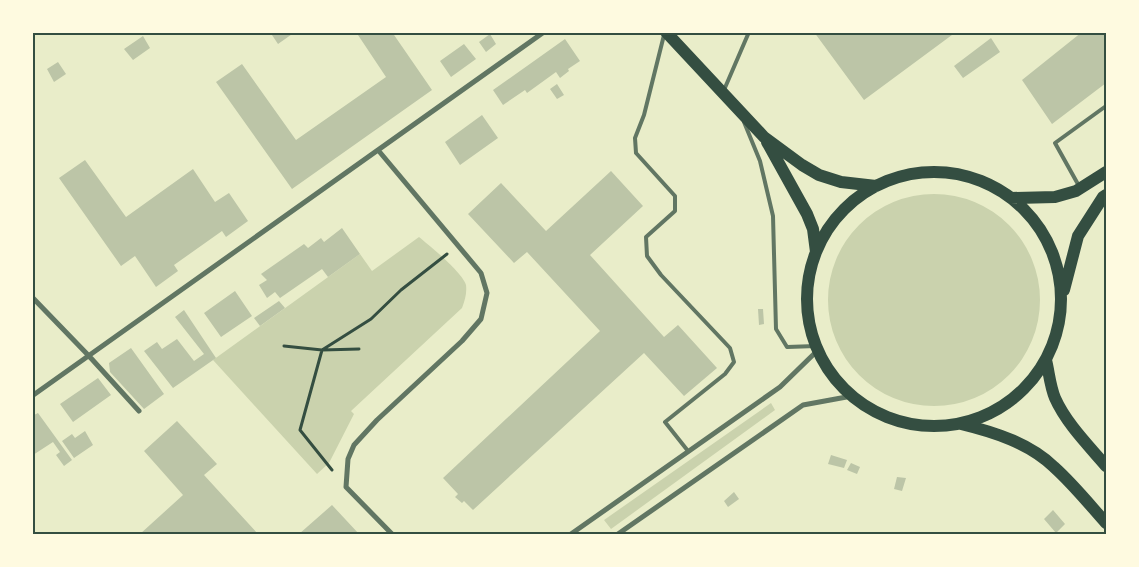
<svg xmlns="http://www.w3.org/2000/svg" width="1139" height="567" font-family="Commissioner,sans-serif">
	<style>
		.green { fill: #cad2ad }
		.building { fill: #bcc5a7 }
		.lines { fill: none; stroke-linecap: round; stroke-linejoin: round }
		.path { stroke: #344e41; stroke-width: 3 }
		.service { stroke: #617663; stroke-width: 4 }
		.minor { stroke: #617663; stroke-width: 5 }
		.primary { stroke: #344e41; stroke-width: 12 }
		.neatline { fill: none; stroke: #344e41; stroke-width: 2 }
	</style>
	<rect width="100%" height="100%" fill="#e9edc9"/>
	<path class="green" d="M828 300a106 106 0 1 1 212 0a106 106 0 1 1-212 0Z
		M419,237c11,9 44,36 47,48 1,8 -1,15 -4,23l-111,103 3,3 -25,49 -12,11 -104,-114 147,-106 12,17z
		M771,403l4,7 -164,119 -7,-9z"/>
	<path class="building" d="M270,32h25l-17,12z
		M356,32h36l40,58 -140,99 -76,-107 26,-18 54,76 90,-63z
		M814,32h142l-92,68z
		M1082,32h24v51l-54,41 -30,-44z
		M490,34l6,10 -10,8 -7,-10z
		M143,36l7,12 -17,12 -9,-11z
		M991,38l9,14 -37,26 -9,-12z
		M565,39l15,22 -12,8 1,2 -9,7 -4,-6 -29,21 -2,-3 -22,15 -10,-15z
		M464,44l12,15 -25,18 -11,-16z
		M58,62l8,12 -12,8 -7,-13z
		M557,84l7,11 -7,4 -7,-10z
		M482,115l16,23 -38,27 -15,-23z
		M85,160l41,57 67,-48 22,33 14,-9 19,28 -22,16 -4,-6 -48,34 4,6 -22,16 -21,-31 -14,10 -62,-88z
		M611,171l32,35 -53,49 74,82 14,-12 39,43 -33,28 -40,-43 -171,157 -9,-9 -2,2 -7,-6 3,-3 -15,-16 157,-147 -73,-79 -13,11 -46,-49 33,-31 45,48z
		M342,228l18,26 -32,23 -6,-8 -42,29 -5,-6 -8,6 -8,-13 8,-5 -6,-6 43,-30 4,4 13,-10 3,4z
		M235,291l17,25 -31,21 -17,-24z
		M279,301l6,7 -25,18 -6,-8z
		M758,309h5l1,15 -5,1z
		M184,310l32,48 -43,30 -29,-37 13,-9 5,7 15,-10 17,22 10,-7 -29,-37z
		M131,348l33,46 -20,15 -34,-37 -1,-9z
		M98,378l13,17 -38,27 -13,-18z
		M38,413l34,47 -8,6 -8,-11 4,-3 -7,-10 -20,13 -1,-1v-38z
		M177,421l40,43 -13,11 54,59h-118l43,-39 -39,-44z
		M85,431l8,14 -19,13 -12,-17 10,-7 3,4z
		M831,455l16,5 -3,8 -16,-4z
		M851,463l9,4 -3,7 -10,-4z
		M897,477l9,1 -4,13 -8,-2z
		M734,492l5,7 -11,8 -4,-6z
		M332,505l27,29h-60z
		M1053,510l12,14 -9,9 -12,-14z"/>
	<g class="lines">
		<path class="path" d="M284,346l38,4 37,-1
			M332,470l-32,-40 22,-80 49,-31 30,-29 46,-36"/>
		<path class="service" d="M664,35l-20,80 -9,23 1,15 39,43v15l-29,26 1,19 14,19 69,73 4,14 -9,12 -60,48 23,29
			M724,90l25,-58
			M744,122l16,39 13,55 3,113 11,18 29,-1
			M1079,186l-24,-43 51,-37"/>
		<path class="minor" d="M378,150l103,123 6,20 -6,26 -19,22 -85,79 -23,25 -6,14 -2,28 46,47
			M32,297l57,59 50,55
			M32,396l512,-364
			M571,534l209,-147 38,-37
			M618,534l185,-129 49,-9"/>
		<path class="primary" d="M666,32l98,105 38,28 17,10 22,7 35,4
			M767,142l40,72 6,15 3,23
			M807 299a127 127 0 1 1 254 0a127 127 0 1 1-254 0Z
			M1011,198l44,-1 21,-6 30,-19
			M1064,290l14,-54 25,-39 3,-2
			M1046,360c3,12 4,26 9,38 11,25 34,48 51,68
			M961,424c33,8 68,19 93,43 19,17 35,37 52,56"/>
	</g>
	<rect width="1139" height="567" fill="none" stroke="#fefae0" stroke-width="68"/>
	<rect x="34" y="34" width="1071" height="499" class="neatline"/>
</svg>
